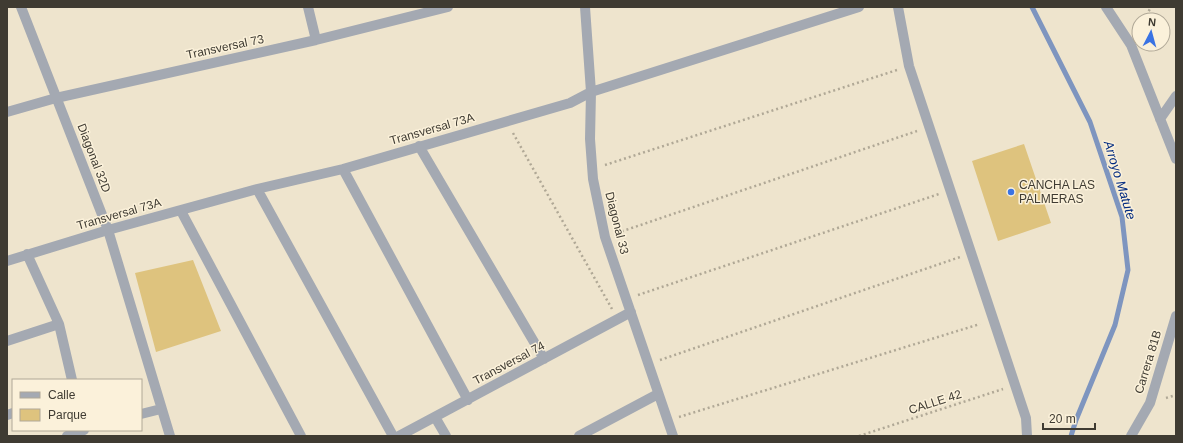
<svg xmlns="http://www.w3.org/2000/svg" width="1183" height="443" font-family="Arial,sans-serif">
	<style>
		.green { fill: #dec37e }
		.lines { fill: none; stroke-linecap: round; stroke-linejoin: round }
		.stream { stroke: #7e95bf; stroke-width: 5 }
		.path { stroke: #b0a896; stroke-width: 2.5; stroke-dasharray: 2 3; stroke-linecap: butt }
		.minor { stroke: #a4a9b2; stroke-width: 10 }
		.poi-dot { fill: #3a73e3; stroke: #fbf1da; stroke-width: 1.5 }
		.labels { text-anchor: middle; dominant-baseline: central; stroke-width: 3; stroke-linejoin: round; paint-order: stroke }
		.street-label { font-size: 12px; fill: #3f3b32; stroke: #fbf1da }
		.poi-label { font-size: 12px; fill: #3f3b32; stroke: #fbf1da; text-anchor: start }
		.water-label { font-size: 13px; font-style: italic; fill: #002a80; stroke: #fbf1da }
	</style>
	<rect width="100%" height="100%" fill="#eee4cd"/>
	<path class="green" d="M1024,144l27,79 -53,18 -26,-80z
		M193,260l28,71 -65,21 -21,-79z"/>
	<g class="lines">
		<path class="stream" d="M1032,7l58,115 32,95 6,53 -13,55 -39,95 -5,16"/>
		<path class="path" d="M1144,20l7,-13
			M513,133l99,176
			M605,165l292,-95
			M617,233l300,-102
			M638,295l301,-101
			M660,360l300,-103
			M1166,398l10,-3
			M679,417l301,-93
			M859,436l144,-47"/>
		<path class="minor" d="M21,7l87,223 62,206
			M308,7l8,33
			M585,7l6,85 -1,47 3,40 12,58 68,199
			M898,7l11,59 117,352 1,18
			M1106,7l25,38 45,114
			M7,112l49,-14 260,-58 132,-33
			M1160,119l16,-23
			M419,146l125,213
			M343,169l125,231
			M257,189l136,247
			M181,211l120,225
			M27,254l32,70 13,56
			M7,261l101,-31 149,-41 86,-20 227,-66 21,-11 268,-85
			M7,341l52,-17
			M141,414l20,-5
			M7,415l6,-2
			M435,417l11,19
			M67,436l17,-6
			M399,436l232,-124
			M579,436l79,-42
			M1131,436l19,-33 26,-87"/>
	</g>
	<circle class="poi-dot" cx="1011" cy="192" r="4"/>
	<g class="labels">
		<g class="street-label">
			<text transform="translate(225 47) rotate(-12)">Transversal 73</text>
			<text transform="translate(432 129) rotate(-16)">Transversal 73A</text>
			<text transform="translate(94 158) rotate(69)">Diagonal 32D</text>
			<text transform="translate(119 214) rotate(-16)">Transversal 73A</text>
			<text transform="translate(617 223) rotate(76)">Diagonal 33</text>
			<text transform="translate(1148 362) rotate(-73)">Carrera 81B</text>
			<text transform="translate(509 363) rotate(-28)">Transversal 74</text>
			<text transform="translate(935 402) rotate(-18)">CALLE 42</text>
		</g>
		<g class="poi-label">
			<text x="1019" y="185">CANCHA LAS<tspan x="1019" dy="14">PALMERAS</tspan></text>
		</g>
		<g class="water-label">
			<text transform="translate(1120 180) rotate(73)">Arroyo Matute</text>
		</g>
	</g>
	<rect width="1183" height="443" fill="none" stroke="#3f3b32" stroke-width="16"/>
	<rect x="12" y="379" width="130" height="52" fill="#fbf1da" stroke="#b0a897"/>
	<rect x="20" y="392" width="20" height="6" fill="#a4a9b2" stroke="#b0a897"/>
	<text x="48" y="399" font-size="12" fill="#3f3b32">Calle</text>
	<rect x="20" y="409" width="20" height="12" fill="#dec37e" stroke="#b0a897"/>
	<text x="48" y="419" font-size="12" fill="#3f3b32">Parque</text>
	<g transform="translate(1151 32) rotate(6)"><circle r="19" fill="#fbf1da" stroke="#b0a897"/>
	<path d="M0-3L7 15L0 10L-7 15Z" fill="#3a73e3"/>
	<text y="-6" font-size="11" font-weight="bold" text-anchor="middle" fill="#3f3b32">N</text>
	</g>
	<path d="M1043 423v6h52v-6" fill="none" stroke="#3f3b32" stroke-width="2"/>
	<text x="1049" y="423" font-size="12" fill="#3f3b32" stroke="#fbf1da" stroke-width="3" paint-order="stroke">20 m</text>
</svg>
